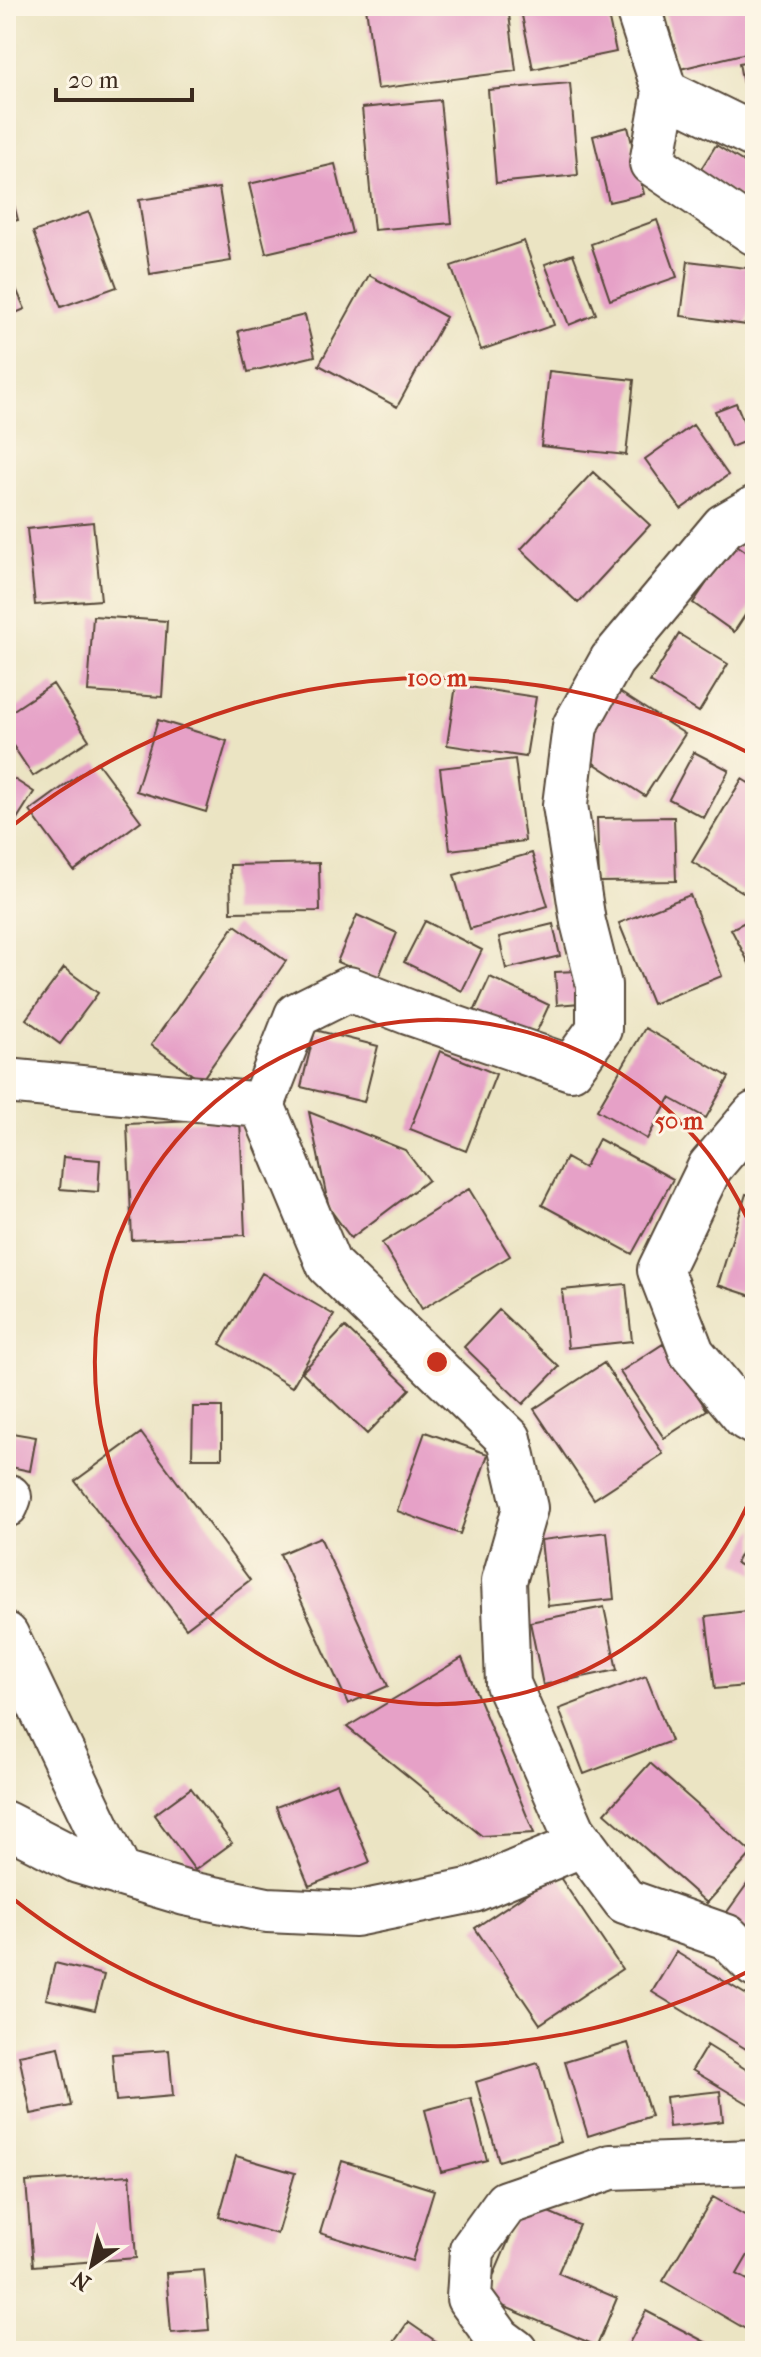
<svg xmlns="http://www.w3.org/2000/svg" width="761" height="2357" font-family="'IM FELL French Canon',serif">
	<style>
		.building { fill: #e6a1c7 }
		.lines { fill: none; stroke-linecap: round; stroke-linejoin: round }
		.minor-casing { stroke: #554637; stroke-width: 48 }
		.minor { stroke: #fff; stroke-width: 44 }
		.ring { fill: none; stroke: #c8321e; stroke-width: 4 }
		.centre { fill: #c8321e; stroke: #fcf5e5; stroke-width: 4 }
		.ring-label { font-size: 24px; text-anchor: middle; font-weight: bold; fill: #c8321e; stroke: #fcf5e5; stroke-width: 6; stroke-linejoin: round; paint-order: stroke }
	</style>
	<rect width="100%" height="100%" fill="#fcf5e5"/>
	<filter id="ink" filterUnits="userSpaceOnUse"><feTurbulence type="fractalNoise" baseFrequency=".0125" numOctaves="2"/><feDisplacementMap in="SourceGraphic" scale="16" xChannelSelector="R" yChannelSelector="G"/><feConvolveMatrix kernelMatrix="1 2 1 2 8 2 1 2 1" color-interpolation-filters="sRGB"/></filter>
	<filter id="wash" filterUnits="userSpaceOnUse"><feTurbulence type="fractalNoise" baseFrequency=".006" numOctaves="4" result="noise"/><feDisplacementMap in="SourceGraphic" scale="32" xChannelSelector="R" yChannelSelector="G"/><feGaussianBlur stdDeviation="1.8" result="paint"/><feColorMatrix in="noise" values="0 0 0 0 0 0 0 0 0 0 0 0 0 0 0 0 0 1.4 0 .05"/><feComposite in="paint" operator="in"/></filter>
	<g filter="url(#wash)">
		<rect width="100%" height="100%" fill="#ebe4c3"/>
		<g id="blocks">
			<path class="building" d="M508,6l8,65 -139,18 -11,-82z
				M520,6h86l10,46 -83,17z
				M663,6h92v45l-75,18z
				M755,60v49l-7,2 -9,-48z
				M570,83l8,92 -82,8 -8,-93z
				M440,100l12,123 -78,7 -12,-122z
				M628,127l16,67 -35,8 -16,-66z
				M716,145l39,24v38l-56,-35z
				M335,164l17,69 -86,20 -17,-69z
				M6,175l12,45 -12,3z
				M219,188l12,73 -81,13 -11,-74z
				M89,212l28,75 -56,20 -28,-75z
				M657,220l20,57 -67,23 -19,-56z
				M524,241l30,84 -73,25 -30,-84z
				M573,254l23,60 -27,11 -24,-61z
				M688,261l67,8 -8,56 -66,-9z
				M6,266l19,43 -19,8z
				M369,275l77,42 -49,90 -78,-42z
				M305,315l10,41 -67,16 -10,-41z
				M549,371l85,9 -8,75 -85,-9z
				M736,403l15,36 -20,8 -16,-36z
				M693,425l35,50 -47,34 -36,-50z
				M593,472l57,53 -72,78 -57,-54z
				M93,522l8,78 -66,5 -8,-76z
				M734,543l21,15v42l-21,32 -41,-29z
				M93,616l74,5 -5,76 -74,-5z
				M679,634l49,30 -29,48 -49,-30z
				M53,684l36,56 -56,36 -27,-41v-20z
				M456,685l80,12 -10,60 -79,-12z
				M618,691l67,43 -40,62 -67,-43z
				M158,720l69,21 -21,71 -70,-21z
				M694,752l35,18 -25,48 -35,-19z
				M515,759l10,82 -75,9 -10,-82z
				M97,762l44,59 -67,50 -44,-60z
				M6,774l28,18 -28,44z
				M742,779l13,8v112l-63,-37z
				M674,817l2,64 -77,1 -2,-64z
				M532,853l16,53 -78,23 -16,-54z
				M319,863l1,48 -89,1 -1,-47z
				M690,895l32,81 -70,28 -33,-81z
				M357,915l40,18 -19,46 -41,-17z
				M753,918l2,50 -3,1 -21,-40z
				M425,921l57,29 -20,41 -58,-29z
				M553,924l7,32 -54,13 -7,-32z
				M235,925l51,36 -85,120 -50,-36z
				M64,968l34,25 -38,51 -34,-25z
				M577,971l3,32 -23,2 -2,-33z
				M490,977l59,28 -17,37 -59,-28z
				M645,1028l84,49 -23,41 -36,-20 -23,41 -50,-29z
				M315,1030l63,16 -14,56 -63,-15z
				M440,1051l56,23 -30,77 -56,-22z
				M309,1112l96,38 23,30 -77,58 -22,-30z
				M240,1119l5,116 -113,5 -5,-116z
				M599,1139l74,40 -41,75 -90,-49 24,-47 18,10z
				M63,1157l37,3 -2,32 -38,-3z
				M469,1189l41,67 -88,53 -40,-66z
				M746,1194l9,2v101l-37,-12z
				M262,1273l72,42 -42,72 -72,-43z
				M626,1284l6,57 -64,7 -6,-58z
				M499,1310l60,57 -36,37 -59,-57z
				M345,1327l65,62 -43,45 -65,-62z
				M663,1344l44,66 -43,28 -44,-66z
				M604,1363l59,91 -69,45 -60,-90z
				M193,1407h29v51h-30z
				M6,1432l30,5 -6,34 -24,-5z
				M425,1432l63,22 -28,80 -63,-23z
				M141,1433l109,147 -64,48 -111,-147z
				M755,1527v46l-19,-10z
				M607,1532l7,67 -66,7 -7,-66z
				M320,1537l68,149 -40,18 -68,-150z
				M604,1607l13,63 -74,15 -13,-63z
				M755,1610v75l-40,4 -9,-73z
				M462,1658l72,175 -52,3 -135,-109z
				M646,1676l25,65 -87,33 -25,-65z
				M650,1763l102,90 -45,50 -102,-90z
				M337,1783l33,79 -61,24 -33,-79z
				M191,1788l41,55 -37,27 -41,-55z
				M557,1873l65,96 -82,55 -65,-96z
				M755,1873v69l-33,-23z
				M676,1952l79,48v35l-9,14 -94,-57z
				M55,1963l49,12 -9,35 -49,-11z
				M628,2043l23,73 -63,20 -23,-74z
				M707,2045l48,30v26l-3,5 -60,-36z
				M59,2047l12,59 -40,8 -12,-59z
				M169,2050l4,46 -57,5 -4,-47z
				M538,2063l23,79 -62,19 -23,-79z
				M720,2091l3,30 -54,6 -3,-30z
				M471,2098l16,62 -46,12 -16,-62z
				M236,2156l59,17 -18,61 -58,-17z
				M342,2161l92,29 -22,71 -92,-28z
				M130,2175l6,83 -103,8 -7,-84z
				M713,2197l42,24v22l-18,31 18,10v37l-6,10 -86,-50z
				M525,2202l54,23 -21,48 59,25 -20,48 -113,-48z
				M204,2270l5,60 -38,3 -5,-60z
				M646,2311l65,34 -3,6h-83z
				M408,2322l42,29h-62z"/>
		</g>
	</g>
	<g filter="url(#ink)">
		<use href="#blocks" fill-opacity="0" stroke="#554637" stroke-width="2"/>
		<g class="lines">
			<g class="minor-casing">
				<path id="minor" d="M637,6l28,86 -13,71 103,70
					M665,92l90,44
					M755,508l-31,18 -112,134 -37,66 -10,79 18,117 16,63v44l-28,39 -163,-56 -59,-23 -52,26 -35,90 67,160 180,174 16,69 -21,73 4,103 65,147 52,70 102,36 28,28
					M6,1081l256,24
					M755,1114l-45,53 -50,103 32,83 54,65 9,5
					M6,1505l3,-8
					M6,1635l114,239
					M6,1824l72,37 107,32 82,17 88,4 118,-24 110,-46
					M515,2351l-16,-12 -30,-41 3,-48 34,-47 105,-36 144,-5"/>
			</g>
			<use href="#minor" class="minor"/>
		</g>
	</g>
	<g class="ring">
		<path d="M754 1490A342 342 0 1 1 754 1234"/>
		<path d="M753 1969A684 684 0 0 1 7 1894M7 830A684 684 0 0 1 753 755"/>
	</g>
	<circle cx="437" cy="1362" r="12" class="centre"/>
	<g class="ring-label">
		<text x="437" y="686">100 m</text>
		<text x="679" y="1129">50 m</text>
	</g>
	<rect width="761" height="2357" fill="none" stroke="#fcf5e5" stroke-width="32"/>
	<g transform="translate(92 2265) rotate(214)" stroke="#fcf5e5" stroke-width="6" paint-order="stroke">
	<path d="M0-6L14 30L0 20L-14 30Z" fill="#3b2a1e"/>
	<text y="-12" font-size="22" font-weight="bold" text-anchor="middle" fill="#3b2a1e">N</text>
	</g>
	<path d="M56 88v12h136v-12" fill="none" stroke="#3b2a1e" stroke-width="4"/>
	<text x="68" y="88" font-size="24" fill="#3b2a1e" stroke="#fcf5e5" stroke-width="6" paint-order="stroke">20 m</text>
</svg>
